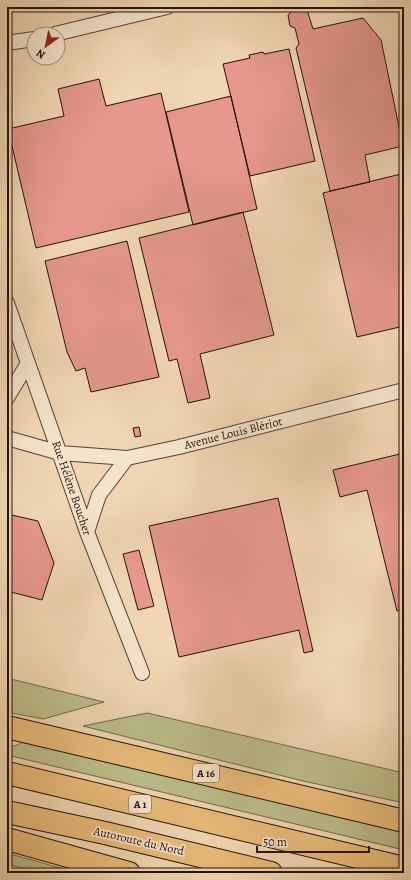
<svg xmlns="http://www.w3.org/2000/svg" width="411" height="880" font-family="Alegreya,serif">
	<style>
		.green { fill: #bcbd8a; stroke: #71684a }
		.building { fill: #e5988b; stroke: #26120b }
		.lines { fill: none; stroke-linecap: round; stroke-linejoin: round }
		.minor-casing { stroke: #584335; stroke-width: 16 }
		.motorway-casing { stroke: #26120b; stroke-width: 24 }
		.minor { stroke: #f5e4cd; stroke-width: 14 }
		.motorway { stroke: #e8bb79; stroke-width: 22 }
		.labels { text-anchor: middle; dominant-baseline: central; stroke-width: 3.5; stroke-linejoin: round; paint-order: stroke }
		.shield { fill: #f5e4cd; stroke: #645145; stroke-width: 1 }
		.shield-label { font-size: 11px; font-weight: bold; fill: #26120b }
		.street-label { font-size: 12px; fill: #26120b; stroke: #f5e4cd }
	</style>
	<rect width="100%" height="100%" fill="#f0d6b2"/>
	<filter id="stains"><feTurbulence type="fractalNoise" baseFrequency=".005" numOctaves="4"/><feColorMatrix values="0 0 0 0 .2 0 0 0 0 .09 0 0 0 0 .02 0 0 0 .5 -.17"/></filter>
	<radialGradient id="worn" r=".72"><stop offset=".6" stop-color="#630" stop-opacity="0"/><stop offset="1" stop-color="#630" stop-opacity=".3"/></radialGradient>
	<path class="green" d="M7,678l97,24 -61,17 -36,-7z
		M147,713l257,60v30l-101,-22 -220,-55z
		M26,741l378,91v18l-397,-95v-6z
		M7,853l71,20h-37l-34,-9z"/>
	<path class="building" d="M296,7l11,3 6,19 50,-11 18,22 22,106 -38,9 5,27 -40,9 -34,-143 3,-4 -4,-16 -5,-2 -2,-11z
		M289,49l26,112 -65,15 -27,-112 27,-6 -1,-3 14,-3 1,2z
		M99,79l7,27 55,-13 28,119 -153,36 -28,-119 56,-13 -6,-27z
		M231,96l26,113 -64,16 -27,-113z
		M401,174l3,12v140l-47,11 -34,-144z
		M243,212l31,123 -74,19 10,44 -22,5 -11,-44 -8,2 -30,-123z
		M127,241l32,136 -68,15 -6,-24 -9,3 -9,-19 -22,-91z
		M139,427l2,9 -6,1 -2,-9z
		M404,453v156l-7,2 -30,-121 -27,7 -7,-27z
		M278,498l35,153 -9,2 -5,-23 -120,27 -30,-131z
		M7,514l31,7 16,42 -12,37 -35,-9z
		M139,550l15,56 -16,4 -15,-56z"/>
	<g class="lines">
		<g class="minor-casing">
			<path id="minor" d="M55,34l112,-27
				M7,43l27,-4
				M7,303l80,229 55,141
				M7,398l21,-35
				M7,438l53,15 67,5 52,-11 225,-57
				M87,532l12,-37 28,-37"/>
		</g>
		<g class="motorway-casing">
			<path id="motorway" d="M7,727l397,94
				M7,773l397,95
				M7,812l98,21 166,40
				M7,839l122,34"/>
		</g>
		<use href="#minor" class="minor"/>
		<use href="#motorway" class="motorway"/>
	</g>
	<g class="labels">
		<g class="shield">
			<rect x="193" y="764" width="26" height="18" rx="3"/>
			<rect x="129" y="795" width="22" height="18" rx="3"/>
		</g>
		<g class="shield-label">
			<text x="206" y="773">A 16</text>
			<text x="140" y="804">A 1</text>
		</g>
		<g class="street-label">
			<text transform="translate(233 433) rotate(-14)">Avenue Louis Blériot</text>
			<text transform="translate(72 488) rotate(71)">Rue Hélène Boucher</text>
			<text transform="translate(139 841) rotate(13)">Autoroute du Nord</text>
		</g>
	</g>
	<rect width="411" height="880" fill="none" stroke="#f0d6b2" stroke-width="24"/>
	<rect x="8" y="8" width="395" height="864" fill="none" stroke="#26120b" stroke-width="2"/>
	<rect x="12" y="12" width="387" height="856" fill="none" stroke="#26120b"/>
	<g transform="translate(46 46) rotate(213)"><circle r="19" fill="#f5e4cd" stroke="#a2907f"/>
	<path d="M0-3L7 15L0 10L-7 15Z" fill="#8f2418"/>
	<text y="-6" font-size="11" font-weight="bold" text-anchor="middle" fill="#26120b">N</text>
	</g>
	<path d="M257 846v6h112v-6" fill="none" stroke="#26120b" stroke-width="2"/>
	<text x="263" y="846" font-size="12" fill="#26120b" stroke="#f5e4cd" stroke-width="3" paint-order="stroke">50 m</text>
	<rect width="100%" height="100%" filter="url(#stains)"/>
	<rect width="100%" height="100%" fill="url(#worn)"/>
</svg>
